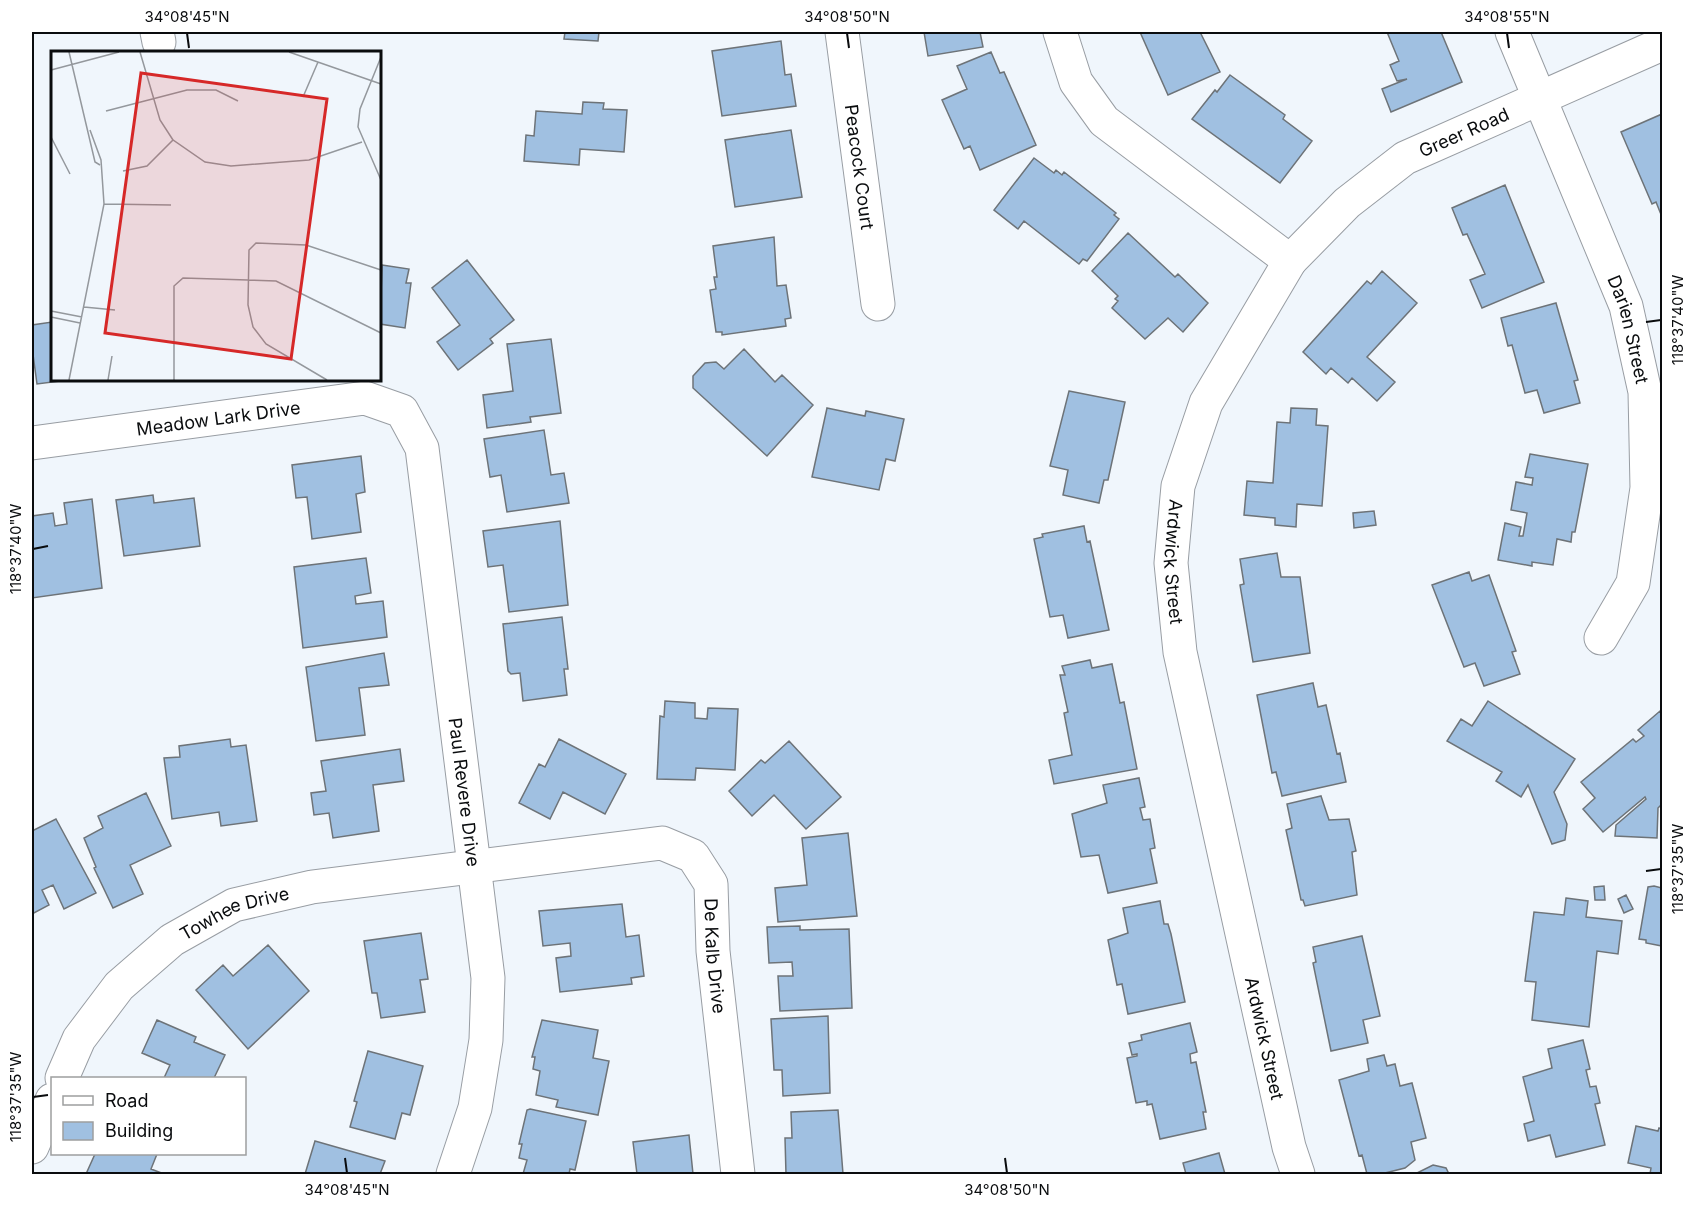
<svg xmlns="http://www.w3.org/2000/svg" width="1694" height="1206" font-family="Inter,sans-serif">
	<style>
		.building { fill: #a0c0e1; stroke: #6d7378; stroke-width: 1.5 }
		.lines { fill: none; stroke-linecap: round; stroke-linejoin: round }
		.minor-casing { stroke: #989da3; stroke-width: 35 }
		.minor { stroke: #fff; stroke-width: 33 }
		.ticks { fill: none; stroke: #0a0c0e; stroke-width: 2 }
		.labels { text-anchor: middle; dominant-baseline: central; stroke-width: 4.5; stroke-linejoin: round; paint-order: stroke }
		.street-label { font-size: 18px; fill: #0a0c0e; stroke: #fff }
		.inset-road { fill: none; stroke: #94989d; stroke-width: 1.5 }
		.view { fill: #d62828; fill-opacity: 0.15; stroke: #d62828; stroke-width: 3 }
		.inset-edge { fill: none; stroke: #0a0c0e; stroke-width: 3 }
		.neatline { fill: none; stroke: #0a0c0e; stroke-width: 2 }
		.ticks-label { font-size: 15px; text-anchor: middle; fill: #0a0c0e }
	</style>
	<rect width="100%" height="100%" fill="#f0f6fc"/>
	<path class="building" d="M565,32h34l-1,9 -34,-2z
		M924,32h56l3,15 -55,9z
		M1140,32h60l20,40 -52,23z
		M1387,32h54l21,50 -71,30 -9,-23 25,-10 -10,2 -7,-16 9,-4z
		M781,41l4,34 6,-1 5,32 -74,10 -10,-65z
		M991,52l9,21 4,-1 32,73 -56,25 -10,-24 -6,3 -22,-49 25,-11 -10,-23z
		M1230,75l55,40 -2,4 29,22 -32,42 -88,-64 23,-29 2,2z
		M583,102l21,1 -1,6 24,1 -3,42 -44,-3 -1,16 -55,-4 2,-26 8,1 2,-25 46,3z
		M1662,114v103l-6,-15 -4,2 -31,-72z
		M791,130l11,67 -67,10 -10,-67z
		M1034,158l20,15 2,-3 6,5 2,-3 52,41 -2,2 5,4 -32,42 -4,-2 -4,5 -55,-43 -6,8 -24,-19z
		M1505,185l39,97 -62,26 -12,-28 15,-6 -18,-40 -4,1 -11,-27z
		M1128,233l47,44 3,-3 30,29 -25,29 -15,-14 -23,21 -33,-31 6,-7 -3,-2 3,-3 -26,-25z
		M774,237l3,49 9,-1 5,33 -6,1 1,7 -64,9v-3h-6l-6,-42 6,-1 -2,-12h3l-4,-31z
		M467,260l47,60 -24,19 3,4 -35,27 -21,-28 23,-17 -28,-37z
		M382,265l27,4 -3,14h5l-6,45 -25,-4z
		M1382,271l35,32 -50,54 28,25 -18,19 -25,-23 -4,5 -17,-15 -5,6 -23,-22 64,-71 4,3z
		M1556,303l22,77 -4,1 6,22 -36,10 -7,-23 -12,3 -13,-48 -4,1 -7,-28z
		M52,322v58h16l-31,4 -5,-37v-22z
		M551,339l10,74 -31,4 1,5 -44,6 -4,-33 30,-4 -6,-47z
		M744,349l31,33 7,-7 31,30 -46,51 -74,-68v-12l12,-13 11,-1 8,7z
		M1069,391l56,11 -17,78h-4l-5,23 -36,-8 5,-25 -18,-4z
		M827,408l38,8 1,-5 38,8 -9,42 -9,-2 -7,31 -67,-13z
		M1291,408l26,1 -1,16 12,1 -6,80 -25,-2 -1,23 -21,-2v-7l-31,-3 3,-34 26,2 4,-61 13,1z
		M544,430l7,45 13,-2 5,30 -62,9 -6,-37 -11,2 -6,-38z
		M1530,454l58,10 -13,68h-3l-1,10 -14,-3 -4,26 -21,-3v4l-34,-6 7,-37 16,4 -2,9h4l4,-23 -16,-3 5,-28 16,3 1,-7 -8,-1z
		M361,456l4,36 -9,2 5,38 -49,7 -5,-42 -11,1 -4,-33z
		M153,495l1,8 40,-5 6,48 -76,10 -8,-56z
		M92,499l10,89 -70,10v-82l21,-3 2,13 12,-2 -3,-21z
		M1374,511l2,14 -22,3 -1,-15z
		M560,521l8,84 -59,7 -6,-47 -15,2 -5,-36z
		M1084,526l3,16 3,-1 19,89 -41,8 -5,-23 -13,2 -16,-78 9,-2 -1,-3z
		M1277,553l4,24h19l10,76 -57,9 -13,-77 4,-1 -4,-25z
		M366,558l5,35 -16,3 1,8 27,-3 4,36 -84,11 -9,-81z
		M1469,572l3,9 17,-6 27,76 -4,1 8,22 -36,12 -9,-23 -11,4 -32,-82z
		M562,617l6,52h-4l3,26 -44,6 -3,-28 -9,1 -3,-3 -5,-47z
		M384,653l5,32 -30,3 6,47 -49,6 -10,-74z
		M1090,660l2,8 20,-4 8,39 4,-1 13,67 -83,15 -5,-24 23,-5 -8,-42 4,-1 -8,-37h5l-3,-9z
		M1313,683l5,24 8,-2 11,49 3,-1 6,29 -64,14 -6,-24 -4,1 -15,-78z
		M665,701l30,2v15l12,1 1,-11 30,1 -3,61 -39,-2 -1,12 -38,-1 3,-63 4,1z
		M1488,701l87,58 -21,33 13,32 -2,16 -13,4 -24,-59 -7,12 -25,-16 6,-9 -55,-31 14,-22 11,7z
		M1660,711l2,3v90l-4,4 -1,30 -42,-2 1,-11 30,-26 -1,-2 -42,35 -20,-23 12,-11 -14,-16 52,-43 3,3 8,-6 -6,-6z
		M230,739l1,8 15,-2 11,76 -36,5 -2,-14 -47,7 -8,-61 16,-1 -1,-11z
		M559,739l67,35 -21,40 -42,-22 -13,27 -31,-16 20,-39 6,3z
		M789,741l52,56 -35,32 -32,-34 -22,21 -23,-25 32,-31 4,3z
		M400,749l4,32 -31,4 6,46 -46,7 -4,-25 -15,2 -3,-22 15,-2 -5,-30z
		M1139,778l6,29 -5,1 3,12 7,-1 5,29 -5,1 7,34 -49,10 -9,-38 -18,2 -9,-43 35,-11 -4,-18z
		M146,793l25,53 -41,19 13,29 -30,14 -19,-40 2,-1 -12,-29 19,-10 -5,-12z
		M1321,796l8,24 20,-1 7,32 -4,1 5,43 -52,11 -2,-6h-2l-15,-70 6,-2 -5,-24z
		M56,819l40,74 -32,16 -11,-24 -11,5 7,15 -17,9v-83z
		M848,833l9,83 -79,6 -3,-34 32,-3 -5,-47z
		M1604,886l1,14h-10l-1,-13z
		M1654,886l8,2v58l-16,-3v-3l-7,-1 9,-52z
		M1626,895l7,14 -9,4 -6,-14z
		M1566,898l22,3 -2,16 36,4 -4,33 -21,-3 -8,76 -57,-7 4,-38 -11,-1 9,-69 30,3z
		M1160,901l4,23h4l3,10 14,68 -57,12 -6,-30 -5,1 -9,-45 20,-7 -5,-25z
		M622,904l4,33 13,-2 5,41 -13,2 1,6 -72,8 -4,-34 15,-2 -1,-13 -27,3 -4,-35z
		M800,926v4l49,-1 3,79 -72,3 -2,-35h15l-1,-14 -23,1 -2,-36z
		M421,933l7,46 -8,1 5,32 -44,6 -4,-25h-5l-8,-52z
		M1362,936l18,80 -17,4 5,23 -37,8 -18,-88 3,-1 -3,-15z
		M268,945l41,46 -61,58 -52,-59 27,-25 10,11z
		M828,1016l2,77 -47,3 -1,-26h-8l-3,-51z
		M157,1020l39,17 -2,5 31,13 -11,23h-50l6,-13 -28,-12z
		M542,1020l56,10 -5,28 16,3 -11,54 -42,-8 2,-7 -22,-5 4,-24 -7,-2 2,-12h-3z
		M1190,1023l7,29 -7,2 1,9 5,-1 10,50h-3l3,17 -46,10 -8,-35 -5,1v-4l-11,2 -9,-45 10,-2v-2l-5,1 -3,-12 13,-3 -1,-5z
		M1583,1040l7,29 -4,1 4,17 6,-1 4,17 -5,1 10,41 -49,12 -6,-22 -22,6 -4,-17 10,-3 -11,-44 29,-9 -4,-19z
		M368,1051l55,15 -13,49 -8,-2 -7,26 -45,-12 7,-25 -3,-1z
		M1384,1055l3,11 8,-2 5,22 12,-3 14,55 -15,4 4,18 -10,8 -24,6h-14l-5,-19 -3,1 -20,-76 30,-9 -2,-12z
		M530,1109l56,12 -11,49 -5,-1 -1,5h-46l4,-14 -8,-2 3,-14h-3l8,-34z
		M838,1110l5,64h-57l-1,-36h7l-1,-26z
		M1636,1126l22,5 1,-3 3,1v45h-12l1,-6 -23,-5z
		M689,1135l4,39h-56l-4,-32z
		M315,1141l70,20 -5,13h-75z
		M1219,1153l6,21h-39l-3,-11z
		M95,1154h62l-6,15 13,5h-78z
		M1433,1165l13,3 3,6h-34z"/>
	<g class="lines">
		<g class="minor-casing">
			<g id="minor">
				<path d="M157,32l2,10"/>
				<path id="s1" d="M842,32l36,272"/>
				<path id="s2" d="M1060,32l16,50 28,39 186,140 -84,142 -28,83 -7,77 9,89 109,495 9,27"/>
				<path id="s3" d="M1512,32l114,274 19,86 2,96 -14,95 -32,55"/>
				<path id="s4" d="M1290,261l57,-58 58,-45 257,-114"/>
				<path id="s5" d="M32,443l333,-45 37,13 20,37 66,530 -2,62 -11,68 -22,66"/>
				<path id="s6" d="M62,1078l17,-39 40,-53 53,-46 62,-35 78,-18 350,-44 31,13 18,28 2,67 25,223"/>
				<path d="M32,1147l20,-47"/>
			</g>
		</g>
		<use href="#minor" class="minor"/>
	</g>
	<path class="ticks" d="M187,33l2,15M847,33l2,15M1507,33l2,15M1646,322l15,-2M33,549l15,-3M1646,871l15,-2M33,1097l15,-2M345,1158l2,15M1005,1158l2,15"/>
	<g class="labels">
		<g class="street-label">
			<text stroke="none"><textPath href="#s4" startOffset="219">Greer Road</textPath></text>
			<text stroke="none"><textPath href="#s1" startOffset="136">Peacock Court</textPath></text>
			<text stroke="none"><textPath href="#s3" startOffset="320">Darien Street</textPath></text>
			<text stroke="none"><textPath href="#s5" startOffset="188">Meadow Lark Drive</textPath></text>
			<text stroke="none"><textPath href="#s2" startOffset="662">Ardwick Street</textPath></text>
			<text stroke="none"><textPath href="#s5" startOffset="764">Paul Revere Drive</textPath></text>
			<text stroke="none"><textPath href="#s6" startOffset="248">Towhee Drive</textPath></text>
			<text stroke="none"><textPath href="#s6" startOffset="822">De Kalb Drive</textPath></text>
			<text stroke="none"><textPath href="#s2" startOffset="1148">Ardwick Street</textPath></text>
		</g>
	</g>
	<g transform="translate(51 51)">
		<rect width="330" height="330" fill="#f0f6fc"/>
		<path class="inset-road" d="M18,1l26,110 5,3M89,1l20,68 13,20M238,1l92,32M330,6l-21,52 -2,18 23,53M0,19l68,-18M252,46l15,-35M55,60l81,-21h29l22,11M0,86l19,37M72,120l24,-5 26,-26 32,22 26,4 78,-6 53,-18M53,153l67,1M33,256l31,3M0,260l31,6M0,266l29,6M18,329l35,-176 -3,-44 -11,-30M57,329l4,-24M123,329v-94l9,-8 93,3 105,52M276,329l-61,-36 -13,-17 -5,-22 1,-55 7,-7 50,2 75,25"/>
		<path class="view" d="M90,22l186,26 -36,260 -186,-26z"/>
		<rect width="330" height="330" class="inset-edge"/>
	</g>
	<rect width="1694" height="1206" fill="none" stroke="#ffffff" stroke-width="66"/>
	<rect x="51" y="1077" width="195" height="78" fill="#ffffff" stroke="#9d9e9f" stroke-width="1.5"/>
	<rect x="63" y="1096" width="30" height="9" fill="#ffffff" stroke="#9d9e9f" stroke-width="1.5"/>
	<text x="105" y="1107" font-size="18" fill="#0a0c0e">Road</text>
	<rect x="63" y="1122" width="30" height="18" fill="#a0c0e1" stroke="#9d9e9f" stroke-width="1.5"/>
	<text x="105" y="1137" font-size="18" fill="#0a0c0e">Building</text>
	<rect x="33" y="33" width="1628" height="1140" class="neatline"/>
	<g class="ticks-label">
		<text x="187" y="22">34°08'45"N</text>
		<text x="847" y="22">34°08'50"N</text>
		<text x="1507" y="22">34°08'55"N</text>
		<text transform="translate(1678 320) rotate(-90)" y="5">118°37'40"W</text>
		<text transform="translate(16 549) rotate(-90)" y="5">118°37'40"W</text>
		<text transform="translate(1678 869) rotate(-90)" y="5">118°37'35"W</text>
		<text transform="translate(16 1097) rotate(-90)" y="5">118°37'35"W</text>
		<text x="347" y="1195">34°08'45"N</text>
		<text x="1007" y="1195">34°08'50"N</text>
	</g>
</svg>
